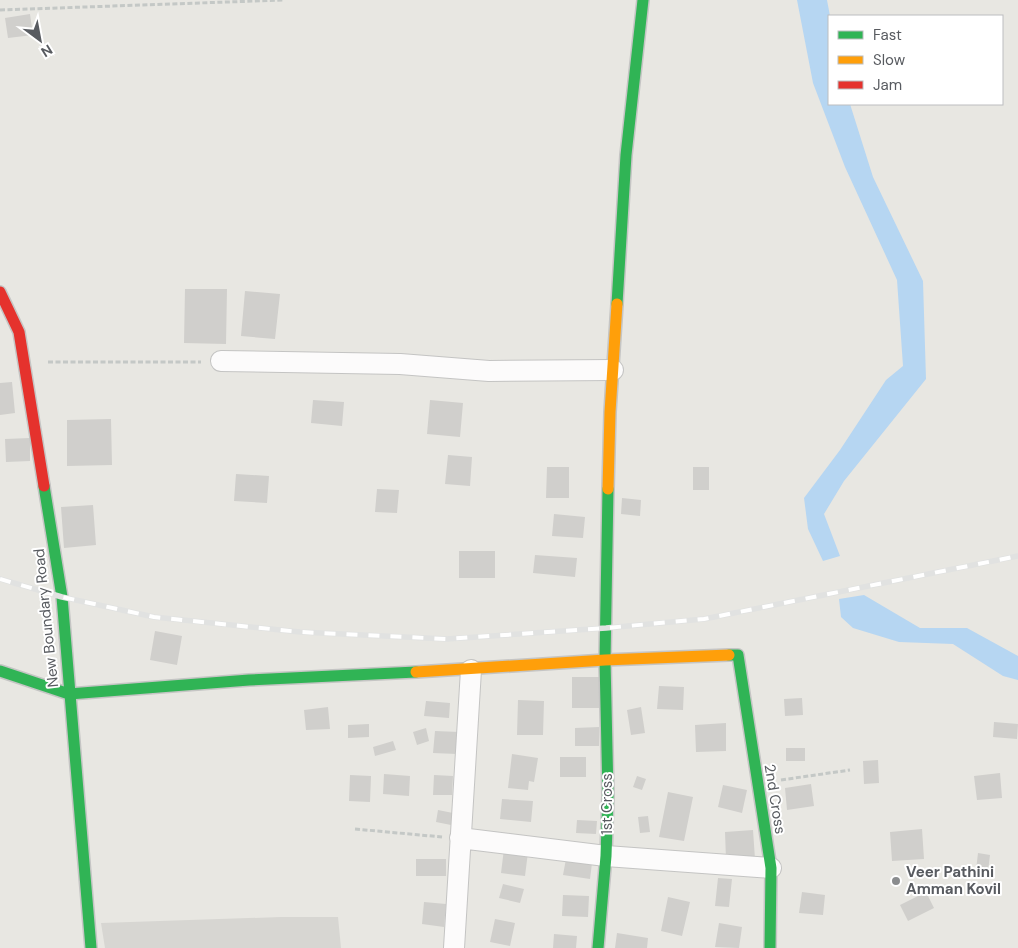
<svg xmlns="http://www.w3.org/2000/svg" width="1018" height="948" font-family="'DM Sans',sans-serif">
	<style>
		.industrial { fill: #d7d6d2 }
		.water { fill: #b6d6f2 }
		.building { fill: #d0cfcc }
		.lines { fill: none; stroke-linecap: round; stroke-linejoin: round }
		.street-casing { stroke: #c4c4c3; stroke-width: 22 }
		.fast-casing { stroke: #c5c5c4; stroke-width: 14 }
		.slow-casing { stroke: #c5c5c4; stroke-width: 14 }
		.jam-casing { stroke: #c5c5c4; stroke-width: 14 }
		.path { stroke: #c4c8c6; stroke-width: 3; stroke-dasharray: 5 2.5; stroke-linecap: butt }
		.street { stroke: #fcfbfb; stroke-width: 20 }
		.fast { stroke: #30b455; stroke-width: 11 }
		.slow { stroke: #ff9f0a; stroke-width: 11 }
		.jam { stroke: #e5322d; stroke-width: 11 }
		.rail-casing { stroke: #e1e2e1; stroke-width: 5.5 }
		.rail { stroke: #fff; stroke-width: 4; stroke-dasharray: 11; stroke-linecap: butt }
		.poi-dot { fill: #8a8c8e; stroke: #fff; stroke-width: 2 }
		.labels { text-anchor: middle; dominant-baseline: central; stroke-width: 4; stroke-linejoin: round; paint-order: stroke }
		.street-label { font-size: 15px; fill: #585b60; stroke: #fff }
		.poi-label { font-size: 15px; font-weight: bold; fill: #585b60; stroke: #fff; text-anchor: start }
	</style>
	<rect width="100%" height="100%" fill="#e8e7e2"/>
	<path class="industrial" d="M281,917h57l3,31h-236l-4,-25z"/>
	<path class="water" d="M797,0h30l3,16 -1,88h21l23,73 50,104 3,98 -82,102 -20,33 16,42 -17,5 -15,-32 -4,-31 36,-48 46,-70 17,-14 -6,-86 -52,-113 -32,-84z
		M864,595l56,33h47l51,28v24l-15,-4 -50,-32 -54,-2 -46,-14 -12,-11 -2,-18z"/>
	<path class="building" d="M30,14l3,21 -25,3 -3,-20z
		M185,289h42l-1,55 -42,-1z
		M245,291l35,3 -5,45 -34,-3z
		M12,382l3,31 -15,2v-32z
		M313,400l31,2 -2,24 -31,-3z
		M430,400l33,3 -3,34 -33,-3z
		M111,419l1,46 -45,1v-46z
		M30,438v23l-24,1 -1,-23z
		M448,455l24,2 -2,29 -25,-2z
		M547,467h22v31h-23z
		M693,467h16v23h-16z
		M236,474l33,2 -2,27 -33,-2z
		M377,489l22,1 -2,23 -22,-1z
		M622,498l19,2 -1,16 -19,-2z
		M93,505l3,40 -32,3 -3,-41z
		M554,514l31,3 -2,21 -31,-2z
		M459,551h36v27h-36z
		M535,555l42,3 -2,19 -42,-4z
		M155,631l27,5 -5,29 -27,-5z
		M572,677h27v31h-27z
		M659,686l25,1 -1,23 -26,-1z
		M802,698l1,17 -18,1 -1,-17z
		M518,700l26,1 -1,34h-26z
		M426,701l24,2 -1,15 -25,-2z
		M328,707l2,22 -24,1 -2,-20z
		M641,707l4,26 -14,2 -4,-25z
		M994,722l24,2 -1,15 -24,-2z
		M726,723v28l-30,1 -1,-27z
		M369,724v13l-21,1v-13z
		M599,727v19h-24v-18z
		M426,728l3,13 -12,4 -4,-13z
		M435,731l24,1 -2,22 -24,-1z
		M393,741l3,9 -21,6 -2,-9z
		M786,748h19v13h-19z
		M512,754l26,4 -4,24 -5,-1 -1,9 -20,-2z
		M560,757h26v20h-26z
		M878,760l1,23 -15,1 -1,-23z
		M1000,773l2,25 -25,2 -3,-24z
		M384,774l26,2 -1,20 -26,-2z
		M350,775l21,1 -1,26 -21,-1z
		M434,775l19,1 -1,19h-19z
		M637,776l9,3 -4,11 -9,-3z
		M811,784l3,22 -27,4 -2,-22z
		M723,785l24,5 -5,23 -24,-6z
		M668,792l25,5 -9,44 -25,-4z
		M502,799l31,2 -2,21 -31,-3z
		M438,810l15,3 -2,12 -15,-3z
		M648,816l2,16 -10,1 -2,-16z
		M577,820l20,1 -1,13 -20,-1z
		M922,829l2,30 -32,2 -2,-29z
		M753,830l2,29h-29l-1,-27z
		M504,849l24,3 -3,24 -24,-3z
		M978,853l12,2 -2,16 -12,-1z
		M416,859h30v17h-30z
		M566,859l26,4 -2,16 -27,-4z
		M718,878l14,1 -3,28 -14,-1z
		M503,884l21,5 -4,14 -21,-5z
		M802,892l23,3 -2,20 -24,-2z
		M926,892l8,16 -26,13 -8,-16z
		M563,895l26,1 -1,21 -26,-1z
		M668,897l22,5 -8,34 -21,-5z
		M424,902l22,2 -2,23 -22,-3z
		M495,919l20,4 -5,23 -20,-4z
		M719,923l23,4 -3,21 -24,-1z
		M617,933l31,5 -1,10h-32z
		M554,934l23,2 -1,12h-23z"/>
	<g class="lines">
		<g class="street-casing">
			<path id="street" d="M221,361l179,3 89,7 124,-1
				M460,838l146,18 165,12
				M454,948l17,-278"/>
		</g>
		<g class="fast-casing">
			<path id="fast" d="M617,304l9,-149 17,-155
				M44,486l18,111 29,351
				M729,655h9l33,213 -1,80
				M0,671l69,23 180,-14 167,-8
				M598,948l8,-92 2,-61 -3,-135 3,-171"/>
		</g>
		<g class="slow-casing">
			<path id="slow" d="M608,489l2,-77 7,-108
				M416,672l189,-12 124,-5"/>
		</g>
		<g class="jam-casing">
			<path id="jam" d="M0,292l19,40 25,154"/>
		</g>
		<path class="path" d="M0,10l284,-10
			M48,362h153
			M781,780l69,-10
			M355,829l87,8"/>
		<use href="#street" class="street"/>
		<use href="#fast" class="fast"/>
		<use href="#slow" class="slow"/>
		<use href="#jam" class="jam"/>
		<g class="rail-casing">
			<path id="rail" d="M0,579l62,18 92,20 146,15 147,7 159,-11 98,-9 314,-63"/>
		</g>
		<use href="#rail" class="rail"/>
	</g>
	<circle class="poi-dot" cx="896" cy="881" r="5"/>
	<g class="labels">
		<g class="street-label">
			<text transform="translate(46 618) rotate(-96)">New Boundary Road</text>
			<text transform="translate(775 799) rotate(81)">2nd Cross</text>
			<text transform="translate(607 804) rotate(-90)">1st Cross</text>
		</g>
		<g class="poi-label">
			<text x="906" y="872">Veer Pathini<tspan x="906" dy="17">Amman Kovil</tspan></text>
		</g>
	</g>
	<rect x="828" y="15" width="175" height="90" fill="#ffffff" stroke="#bcbdbf"/>
	<rect x="838" y="31" width="25" height="8" fill="#30b455" stroke="#bcbdbf"/>
	<text x="873" y="40" font-size="15" fill="#585b60">Fast</text>
	<rect x="838" y="56" width="25" height="8" fill="#ff9f0a" stroke="#bcbdbf"/>
	<text x="873" y="65" font-size="15" fill="#585b60">Slow</text>
	<rect x="838" y="81" width="25" height="8" fill="#e5322d" stroke="#bcbdbf"/>
	<text x="873" y="90" font-size="15" fill="#585b60">Jam</text>
	<g transform="translate(40 40) rotate(148)" stroke="#ffffff" stroke-width="4" paint-order="stroke">
	<path d="M0-4L9 19L0 12L-9 19Z" fill="#585b60"/>
	<text y="-8" font-size="14" font-weight="bold" text-anchor="middle" fill="#585b60">N</text>
	</g>
</svg>
